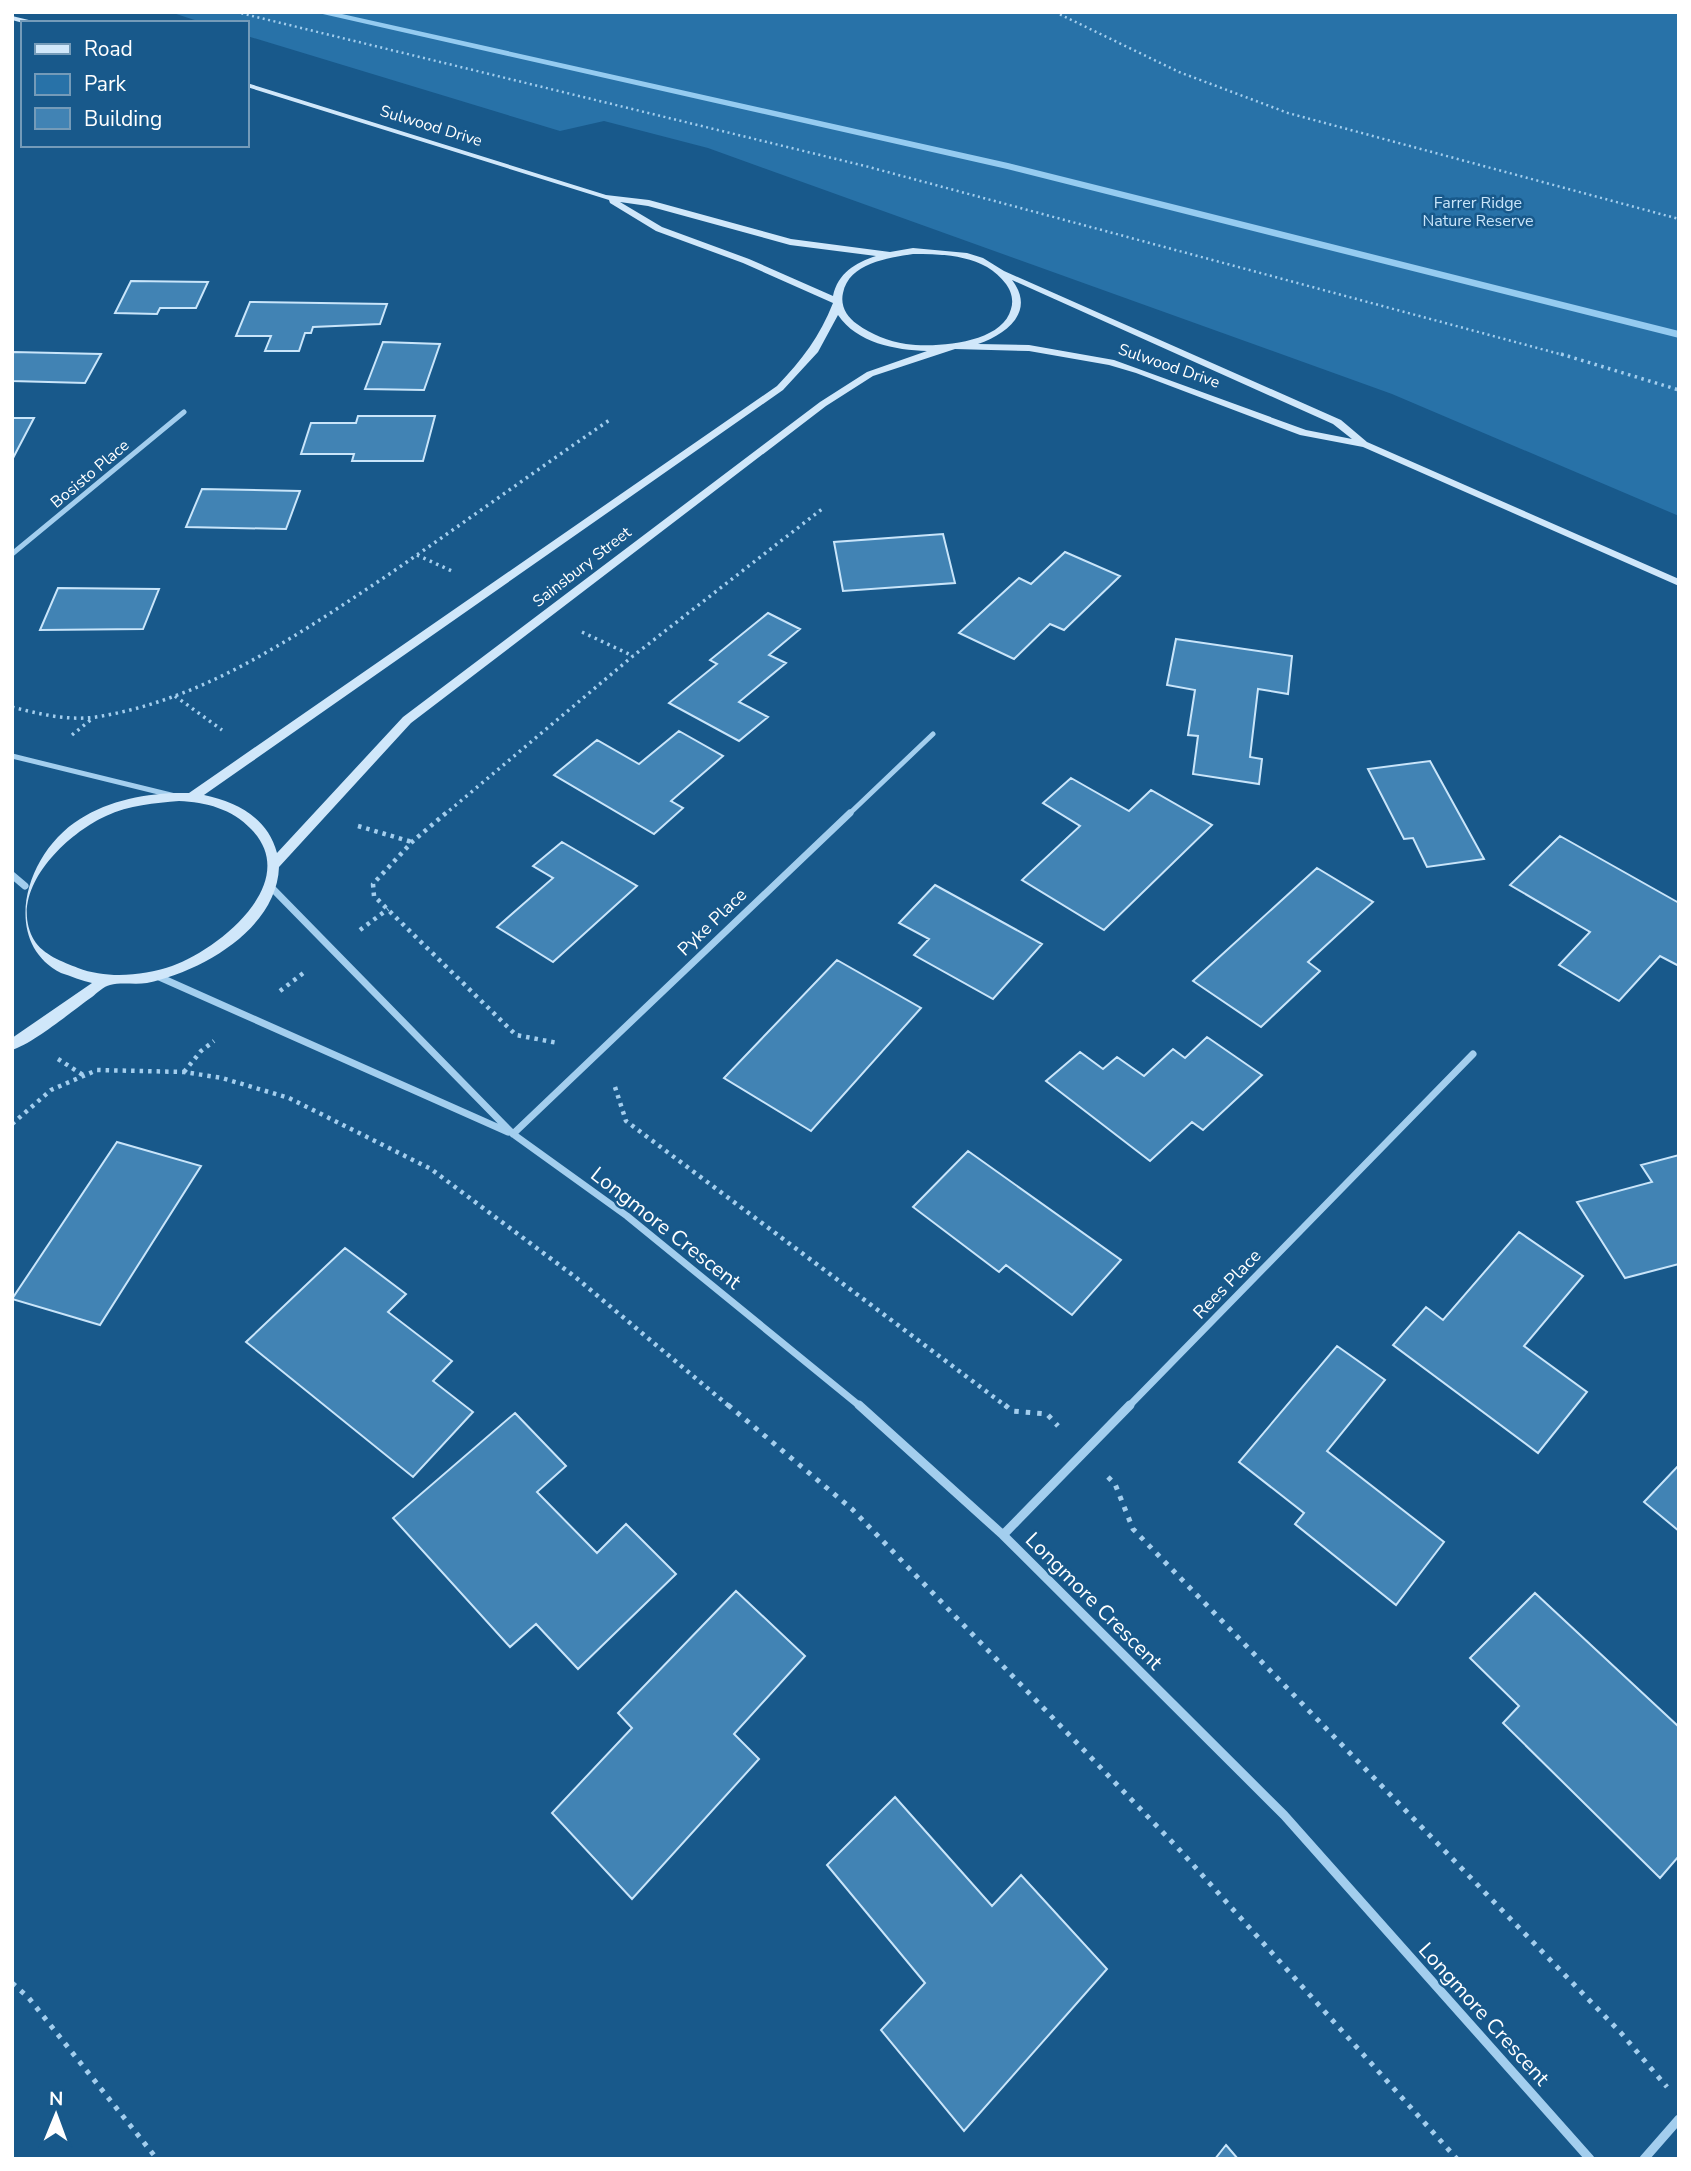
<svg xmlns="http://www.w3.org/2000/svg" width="1691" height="2171" font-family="'Nunito Sans',sans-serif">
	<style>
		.green { fill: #2872a8 }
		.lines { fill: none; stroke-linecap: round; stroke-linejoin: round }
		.stream { fill: #95cbf0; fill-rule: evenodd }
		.building { fill: #4183b4; stroke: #c9e5fa; stroke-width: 2 }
		.path-far3 { stroke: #a3ceee; stroke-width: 2.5; stroke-dasharray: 2 3.5; stroke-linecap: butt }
		.path-far2 { stroke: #a3ceee; stroke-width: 3.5; stroke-dasharray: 2.5 4.5; stroke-linecap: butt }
		.path-far1 { stroke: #a3ceee; stroke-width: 4.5; stroke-dasharray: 3.5 5; stroke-linecap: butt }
		.path { stroke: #a3ceee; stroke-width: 5; stroke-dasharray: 4.5 7; stroke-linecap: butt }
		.street-far2 { stroke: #a3ceee; stroke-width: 5 }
		.street-far1 { stroke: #a3ceee; stroke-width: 7 }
		.street { stroke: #a3ceee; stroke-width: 9 }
		.secondary { fill: #d0e7fa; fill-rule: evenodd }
		.labels { text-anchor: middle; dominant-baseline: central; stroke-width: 5; stroke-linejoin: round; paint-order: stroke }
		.far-street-label { font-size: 16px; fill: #fff; stroke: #18598b }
		.far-park-label { font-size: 16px; fill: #c9e5fa; stroke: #18598b }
		.street-label { font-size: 18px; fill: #fff; stroke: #18598b }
		.near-street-label { font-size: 21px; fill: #fff; stroke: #18598b }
	</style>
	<rect width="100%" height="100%" fill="#18598b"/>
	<path class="green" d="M170,12h1509v504l-287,-122 -684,-246 -104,-27 -44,10 -313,-95v-13h-43z"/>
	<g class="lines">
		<path class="stream" d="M314,12h19l675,151 671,168v7l-672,-169z"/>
	</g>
	<path class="building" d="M131,281l77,1 -12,26h-36l-3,6 -42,-1z
		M250,302l137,2 -7,20 -67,3 -2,6h-6l-6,18h-34l6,-15h-35z
		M383,342l57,2 -16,46 -59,-1z
		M13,352l88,2 -16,29 -73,-2z
		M358,416h77l-12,45h-71l2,-7h-53l10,-31h45z
		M12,418h22l-22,42z
		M202,489l98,2 -14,38 -100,-2z
		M943,534l12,49 -112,8 -9,-49z
		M1065,552l55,24 -56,54 -14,-6 -36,35 -55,-26 60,-55 12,6z
		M58,588l101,1 -16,40 -103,1z
		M768,613l32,16 -31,26 17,8 -47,39 29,15 -29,24 -70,-38 48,-39 -7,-4z
		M1176,639l116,17 -4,38 -30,-5 -8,68 12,2 -3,25 -66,-10 5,-38 -10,-1 7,-45 -28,-5z
		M679,731l44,25 -52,45 12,7 -29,26 -100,-59 43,-35 42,24z
		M1430,761l54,98 -57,8 -14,-29 -9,1 -36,-70z
		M1071,778l58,33 22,-21 61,35 -108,105 -82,-50 58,-54 -37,-23z
		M1560,836l119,67v63l-19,-10 -41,45 -60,-36 31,-33 -80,-47z
		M562,842l75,44 -84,76 -56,-35 56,-49 -20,-12z
		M1317,868l56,34 -65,60 12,9 -59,56 -68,-46z
		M935,885l107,59 -49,55 -79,-44 15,-16 -30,-16z
		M837,960l84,48 -110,123 -87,-53z
		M1207,1037l55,38 -59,55 -11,-8 -42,39 -104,-80 34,-29 23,17 14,-12 27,19 29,-27 12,9z
		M117,1142l84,24 -101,159 -88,-26z
		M968,1151l153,109 -49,55 -66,-50 -7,7 -86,-65z
		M1679,1155v109l-54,14 -48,-76 75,-20 -11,-17z
		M1519,1232l64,44 -59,70 63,46 -49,61 -145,-108 33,-38 17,13z
		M345,1248l61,46 -18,18 64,49 -19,20 40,31 -60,65 -167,-135z
		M1337,1346l48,34 -58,71 117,91 -48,63 -101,-81 9,-11 -65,-51z
		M515,1413l51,53 -29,26 60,61 29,-29 50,50 -98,95 -42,-45 -26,23 -117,-129z
		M1679,1465v66l-35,-29z
		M736,1591l69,65 -71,78 25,25 -127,140 -80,-86 80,-85 -14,-15z
		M1535,1593l144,134v129l-19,22 -157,-155 16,-17 -49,-48z
		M895,1797l97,109 29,-31 86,94 -143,162 -83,-101 44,-47 -98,-118z
		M1226,2145l12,14h-23z"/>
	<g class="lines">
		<path class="path-far3" d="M236,12l633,155 698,189
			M1055,12l124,60 109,41 391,106"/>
		<path class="path-far2" d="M1561,354l118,36
			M417,555l37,17
			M582,632l51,24
			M175,696l47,34
			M12,707c27,7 56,14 84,10 108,-17 200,-81 289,-140 76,-52 150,-106 226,-158
			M72,735l21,-17
			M444,815l189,-159 189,-147"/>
		<path class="path-far1" d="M446,813l-34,29 -39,42 1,12 142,139 42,8
			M358,826l54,16
			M360,930l28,-21
			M280,991l26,-20
			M58,1059l25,16
			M184,1072l17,-21 13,-10
			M615,1087l11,34 381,286
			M12,1124l39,-34 46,-20 87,2 38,6 67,20 142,71 143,107 156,131"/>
		<path class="path" d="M728,1405l124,104 325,338 280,312
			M1005,1405l7,6 35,3 11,12
			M1108,1477l7,7 18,45 488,504 46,54
			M12,1983l16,14 129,162"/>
		<path class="street-far2" d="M12,554l172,-142
			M12,756l163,40
			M848,815l85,-81"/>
		<path class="street-far1" d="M12,875l13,11
			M271,887l242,247 114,82 234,191
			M157,976l351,156
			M513,1134l337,-321
			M1128,1407l345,-353"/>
		<path class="street" d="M859,1405l144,130 281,280 306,344
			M1003,1535l127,-130
			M1644,2159l35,-40"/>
		<path class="secondary" d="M12,16l21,5 1,2h-11l-11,-3z
			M247,83l359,112 43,5 142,39 99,13 23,-4 54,5 16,5 21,13 337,149 26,22 312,137v7l-316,-139 -63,-12 -164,-62 -27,-8 -80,-14 -74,-2 -82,27 -47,30 -415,317 -132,144c-2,62 -78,105 -132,116 -12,2 -26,-1 -37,2 -6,1 -13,8 -18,12 -20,14 -58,46 -80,53v-12l80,-55c-10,-2 -21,-7 -31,-10 -61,-32 -36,-120 19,-154 31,-20 72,-27 109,-26l588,-407c25,-26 43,-50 56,-83l-90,-40 -87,-32 -46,-28 -1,-3 -362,-113zM620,202l28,4 142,39 86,11c-21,7 -38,17 -43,40l-84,-37 -87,-32zM913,254c32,0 72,1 93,30 5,7 8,16 5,25 -9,35 -76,39 -105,35 -18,-3 -34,-9 -49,-20 -10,-7 -17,-18 -14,-31 6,-30 45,-35 70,-39zM1012,280l321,144 19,15 -46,-9 -192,-70 -85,-15 -51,-1c29,-10 58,-33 34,-64zM838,315c19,28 57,35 89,36l-60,21 -47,30 -417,315 -126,136c-9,-35 -40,-51 -73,-58l579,-405 35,-38zM179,801c27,1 53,8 72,28 52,53 -32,120 -79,137 -29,10 -65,13 -94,2 -15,-6 -35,-13 -44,-28 -28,-49 32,-106 72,-124 23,-11 49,-13 73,-15z"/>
	</g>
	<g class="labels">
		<g class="far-street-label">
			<text transform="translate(431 126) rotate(17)">Sulwood Drive</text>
			<text transform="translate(1169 366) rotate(19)">Sulwood Drive</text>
			<text transform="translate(90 474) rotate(-40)">Bosisto Place</text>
			<text transform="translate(582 567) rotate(-38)">Sainsbury Street</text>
		</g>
		<g class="far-park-label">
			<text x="1478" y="203">Farrer Ridge<tspan x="1478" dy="18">Nature Reserve</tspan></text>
		</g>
		<g class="street-label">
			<text transform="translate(712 922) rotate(-44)">Pyke Place</text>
			<text transform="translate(1227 1284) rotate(-46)">Rees Place</text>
		</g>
		<g class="near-street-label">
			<text transform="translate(666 1228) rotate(38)">Longmore Crescent</text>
			<text transform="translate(1094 1601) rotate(45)">Longmore Crescent</text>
			<text transform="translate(1484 2014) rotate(48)">Longmore Crescent</text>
		</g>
	</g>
	<rect width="1691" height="2171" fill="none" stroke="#ffffff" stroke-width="28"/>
	<rect x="21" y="21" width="228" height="126" fill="#18598b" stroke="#749bb9" stroke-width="2"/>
	<rect x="35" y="44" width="35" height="10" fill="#d0e7fa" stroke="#749bb9" stroke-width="2"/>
	<text x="84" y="56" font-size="21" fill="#ffffff">Road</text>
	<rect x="35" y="74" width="35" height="21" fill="#2872a8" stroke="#749bb9" stroke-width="2"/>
	<text x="84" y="91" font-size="21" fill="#ffffff">Park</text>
	<rect x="35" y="108" width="35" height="21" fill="#4183b4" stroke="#749bb9" stroke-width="2"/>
	<text x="84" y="126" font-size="21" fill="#ffffff">Building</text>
	<g transform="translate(56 2115) rotate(1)" stroke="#18598b" stroke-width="5" paint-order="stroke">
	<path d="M0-5L12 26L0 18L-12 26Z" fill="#ffffff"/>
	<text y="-10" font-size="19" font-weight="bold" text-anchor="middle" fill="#ffffff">N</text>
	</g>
</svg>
